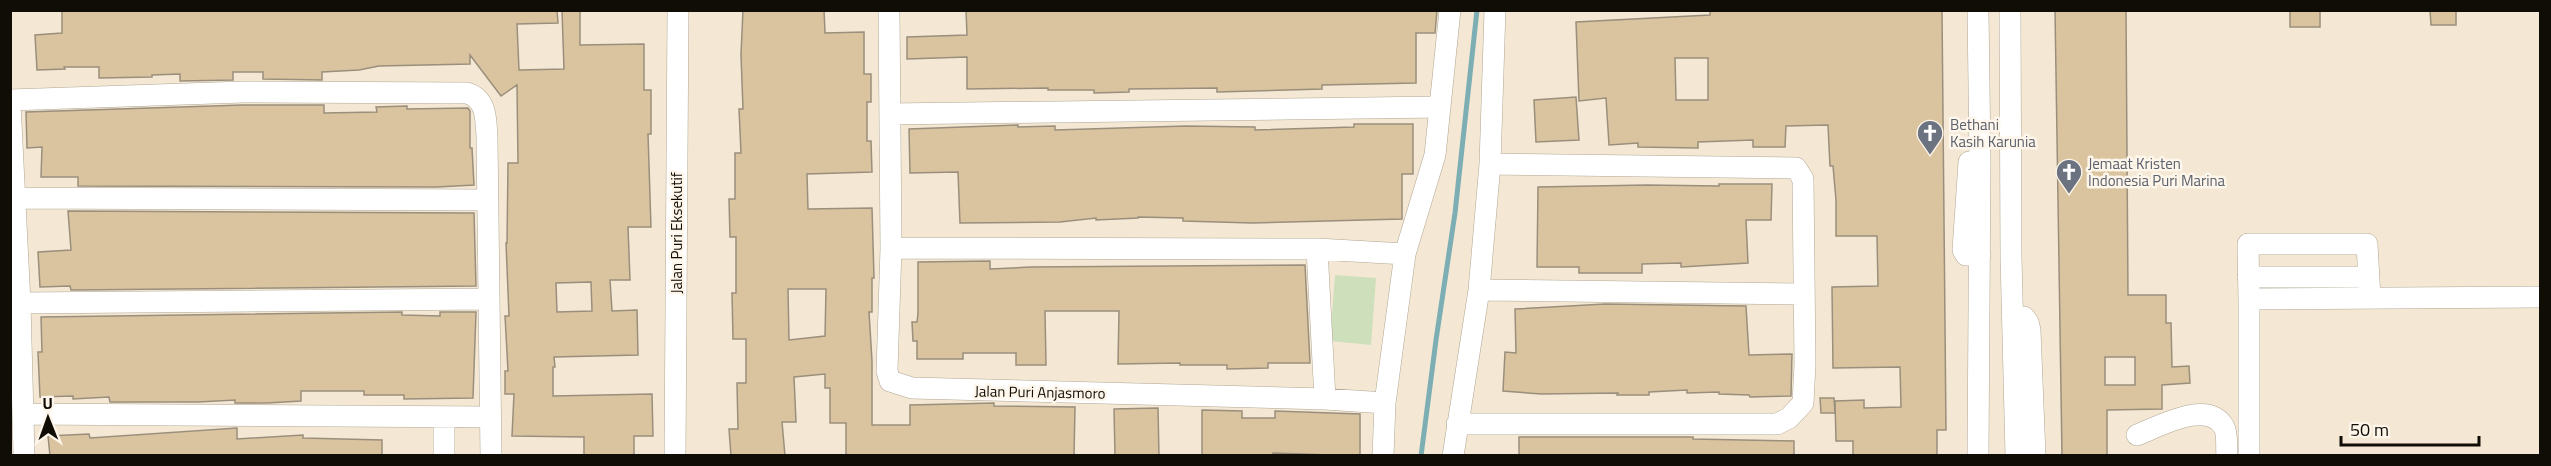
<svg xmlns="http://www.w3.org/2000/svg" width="2551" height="466" font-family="'Titillium Web',sans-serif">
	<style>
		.green { fill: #cee0bb }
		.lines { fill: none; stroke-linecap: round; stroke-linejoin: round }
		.stream { stroke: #7caeb4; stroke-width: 5 }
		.building { fill: #dac4a0; stroke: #9a8f7c; stroke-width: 1.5; fill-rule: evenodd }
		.minor-casing { stroke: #b1a693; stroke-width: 22 }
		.minor { stroke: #fff; stroke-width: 21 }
		.labels { text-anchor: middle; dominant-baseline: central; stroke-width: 5; stroke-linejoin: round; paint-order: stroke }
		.worship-label { font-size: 15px; fill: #5b616d; stroke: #fef6ea; text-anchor: start }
		.street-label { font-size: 15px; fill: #100c06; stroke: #fef6ea }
	</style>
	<rect width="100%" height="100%" fill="#f4e8d4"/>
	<path class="green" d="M1335,275l41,3 -5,67 -41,-4z"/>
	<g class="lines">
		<path class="stream" d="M1421,456l15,-116 19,-127 22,-203"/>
	</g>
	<path class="building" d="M62,10h495l1,13 -41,1 2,46 45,-1 -2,-59h18v35l64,-1v46h7v44h-3l3,93h-23l2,53h-20l2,31 25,-1 1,45 -84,2 1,10h-2v29l99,-2 1,42h-19v20h-50v-19l-72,-1 2,-42h-9v-23h3l-3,-55h4l-3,-73h1l1,-80h10l-1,-78 -16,11 -31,-41v9l-91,2 -20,4 -37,2v8l-59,-1v-7h-30v8l-53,1v-7l-28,1v2l-53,1v-11h-35l1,2 -28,1 -2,-35 27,-2zM591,282l1,29 -35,1 -1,-29z
		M743,10h81l1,23 39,-1v42h7v28h-4v39h4l1,31 -65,2 1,35 64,-1 2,70h-2v34h-3l3,49v64h38v-20l84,-2v3l81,1 -1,49h-228v-33h-16v-35h-5v-14l-31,3 2,45h-14l3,34h-54l-2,-27h9l-1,-46h9v-44h-13l-1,-46h4v-56h-6l-1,-38h6v-46h6l-2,-44h4l-2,-54zM788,289h38l-1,47 -36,4z
		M966,10h471l-2,23h-19v50l-94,2v4l-105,3v-4l-88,1v3l-35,1v-3h-46v-2l-81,1v-32l-60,2v-22l60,-2z
		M1710,10h232l4,420h-9v26h-84v-15h-17l-1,-40 29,-1v8l37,-1 -1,-40 -67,1 -1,-81 46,-1 -1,-50h-41v-36l-3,-34h-3l-2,-41 -42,1 -1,21h-32v-7l-55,2v6l-60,-1v-4l-29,2 -3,-47 -27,3 -3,-79 134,-7zM1675,58h33v42h-32z
		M2055,10h71l2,285h38v28h5l1,44 17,-1 1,17 -28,2v24l-55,1v46h-45zM2105,357h30v28h-30z
		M2290,10h30v17h-30z
		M2430,10h26v15h-25z
		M1576,97l3,43 -43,2 -2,-42z
		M243,105h81v8l53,-1 -1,-5 31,-1v3l61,-1 2,3v37h2l2,37 -37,2 -359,-1v-9h-37l1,-30 -15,1 -1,-36z
		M1354,124h59v50h-11v45l-150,4 -69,-2v-3l-45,-1v1l-42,2v-2l-36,4 -100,1 -2,-51 -48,1 -1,-44 109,-4v2l37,-1v4l131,-4 69,1v3l99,-3z
		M1719,184h53l-1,36h-25l2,43 -67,4v-4l-39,1v9h-63v-6h-42l1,-80 109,-2 72,1z
		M68,211l406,2 2,73 -405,4 -1,-4 -30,1 -2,-35 33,-2z
		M990,261v8l41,-2 274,-2 5,98h-42v5l-41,1v-4h-47v-2l-62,1 1,-53h-74l1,54h-30v-12h-53v6h-46v-18h-4l-1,-19h5l1,-9v-51z
		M1605,304l141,2 3,49 43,-1 -1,42 -41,1 -1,-2 -30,-1v-2l-32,1v-3l-38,2v3h-32l1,-2 -77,1 -38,-3 2,-39 11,1 -1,-44z
		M402,312v3l38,1v-4h36l-3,86 -69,1v-4h-40v-4h-63v10l-34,2h-32v-3l-37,2h-88l-1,-5 -36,2v-3l-33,1 -2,-45h4l-1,-35z
		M1820,398h14l1,15h-14z
		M1158,408l1,48h-44l-1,-47z
		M1202,410l40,1v7h33v-7l85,3v42l-87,-3v3h-71z
		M237,428v11l66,-4v3l79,2v16h-332l-2,-20 41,-2 1,4z
		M1519,437h174v2l101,2v15h-275z"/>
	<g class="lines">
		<g class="minor-casing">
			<path id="minor" d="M889,10l2,238 -4,123 3,10 22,7 413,11 60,4
				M1978,10l2,151 -2,295
				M2010,10l1,247 5,199
				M10,100l233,-8 224,1c20,6 19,27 20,45l4,318
				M10,103l10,200 4,153
				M890,114l550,-7
				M1969,162l-6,88 3,5h14
				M16,198l472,2
				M891,248l426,1 88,5
				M1317,249l8,150
				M2248,277h121
				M1479,290l324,4
				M2249,299l-1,-55h119l3,54
				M20,303l469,-4
				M2012,316l12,1 4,5 2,8 5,126
				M24,414l466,3
				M444,417v39
				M1457,424h320l12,-6 14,-15 2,-39 -2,-185 -7,-11 -306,-4
				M2137,435c23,-9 71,-36 87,-8 4,7 2,20 3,29
				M675,456l3,-446
				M1383,456l2,-53 20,-149 30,-99 15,-145
				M1453,456l26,-166 11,-126 5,-154
				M2249,456v-157l291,-2"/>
		</g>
		<use href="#minor" class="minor"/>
	</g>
	<defs>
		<g id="church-pin" transform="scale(1.35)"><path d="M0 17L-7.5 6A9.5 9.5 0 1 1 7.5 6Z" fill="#6b7280" stroke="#fef6ea"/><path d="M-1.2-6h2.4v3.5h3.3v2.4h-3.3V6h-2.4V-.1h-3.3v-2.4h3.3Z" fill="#fff"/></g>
	</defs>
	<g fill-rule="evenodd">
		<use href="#church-pin" x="1930" y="133"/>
		<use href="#church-pin" x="2069" y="172"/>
	</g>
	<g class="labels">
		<g class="worship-label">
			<text x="1950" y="124">Bethani<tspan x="1950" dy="17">Kasih Karunia</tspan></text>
			<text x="2088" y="163">Jemaat Kristen<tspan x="2088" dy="17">Indonesia Puri Marina</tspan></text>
		</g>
		<g class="street-label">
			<text transform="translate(676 233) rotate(-90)">Jalan Puri Eksekutif</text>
			<text transform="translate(1040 392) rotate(1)">Jalan Puri Anjasmoro</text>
		</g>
	</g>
	<rect width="2551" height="466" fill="none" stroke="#100c06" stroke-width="24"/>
	<g transform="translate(48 418) rotate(359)" stroke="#fef6ea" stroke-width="4.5" paint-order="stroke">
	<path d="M0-4.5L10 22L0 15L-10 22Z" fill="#100c06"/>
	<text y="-9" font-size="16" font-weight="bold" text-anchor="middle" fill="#100c06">U</text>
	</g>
	<path d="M2341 436v9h138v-9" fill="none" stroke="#100c06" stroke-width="3"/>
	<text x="2350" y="436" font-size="18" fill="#100c06" stroke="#fef6ea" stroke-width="4.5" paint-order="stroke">50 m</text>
</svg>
